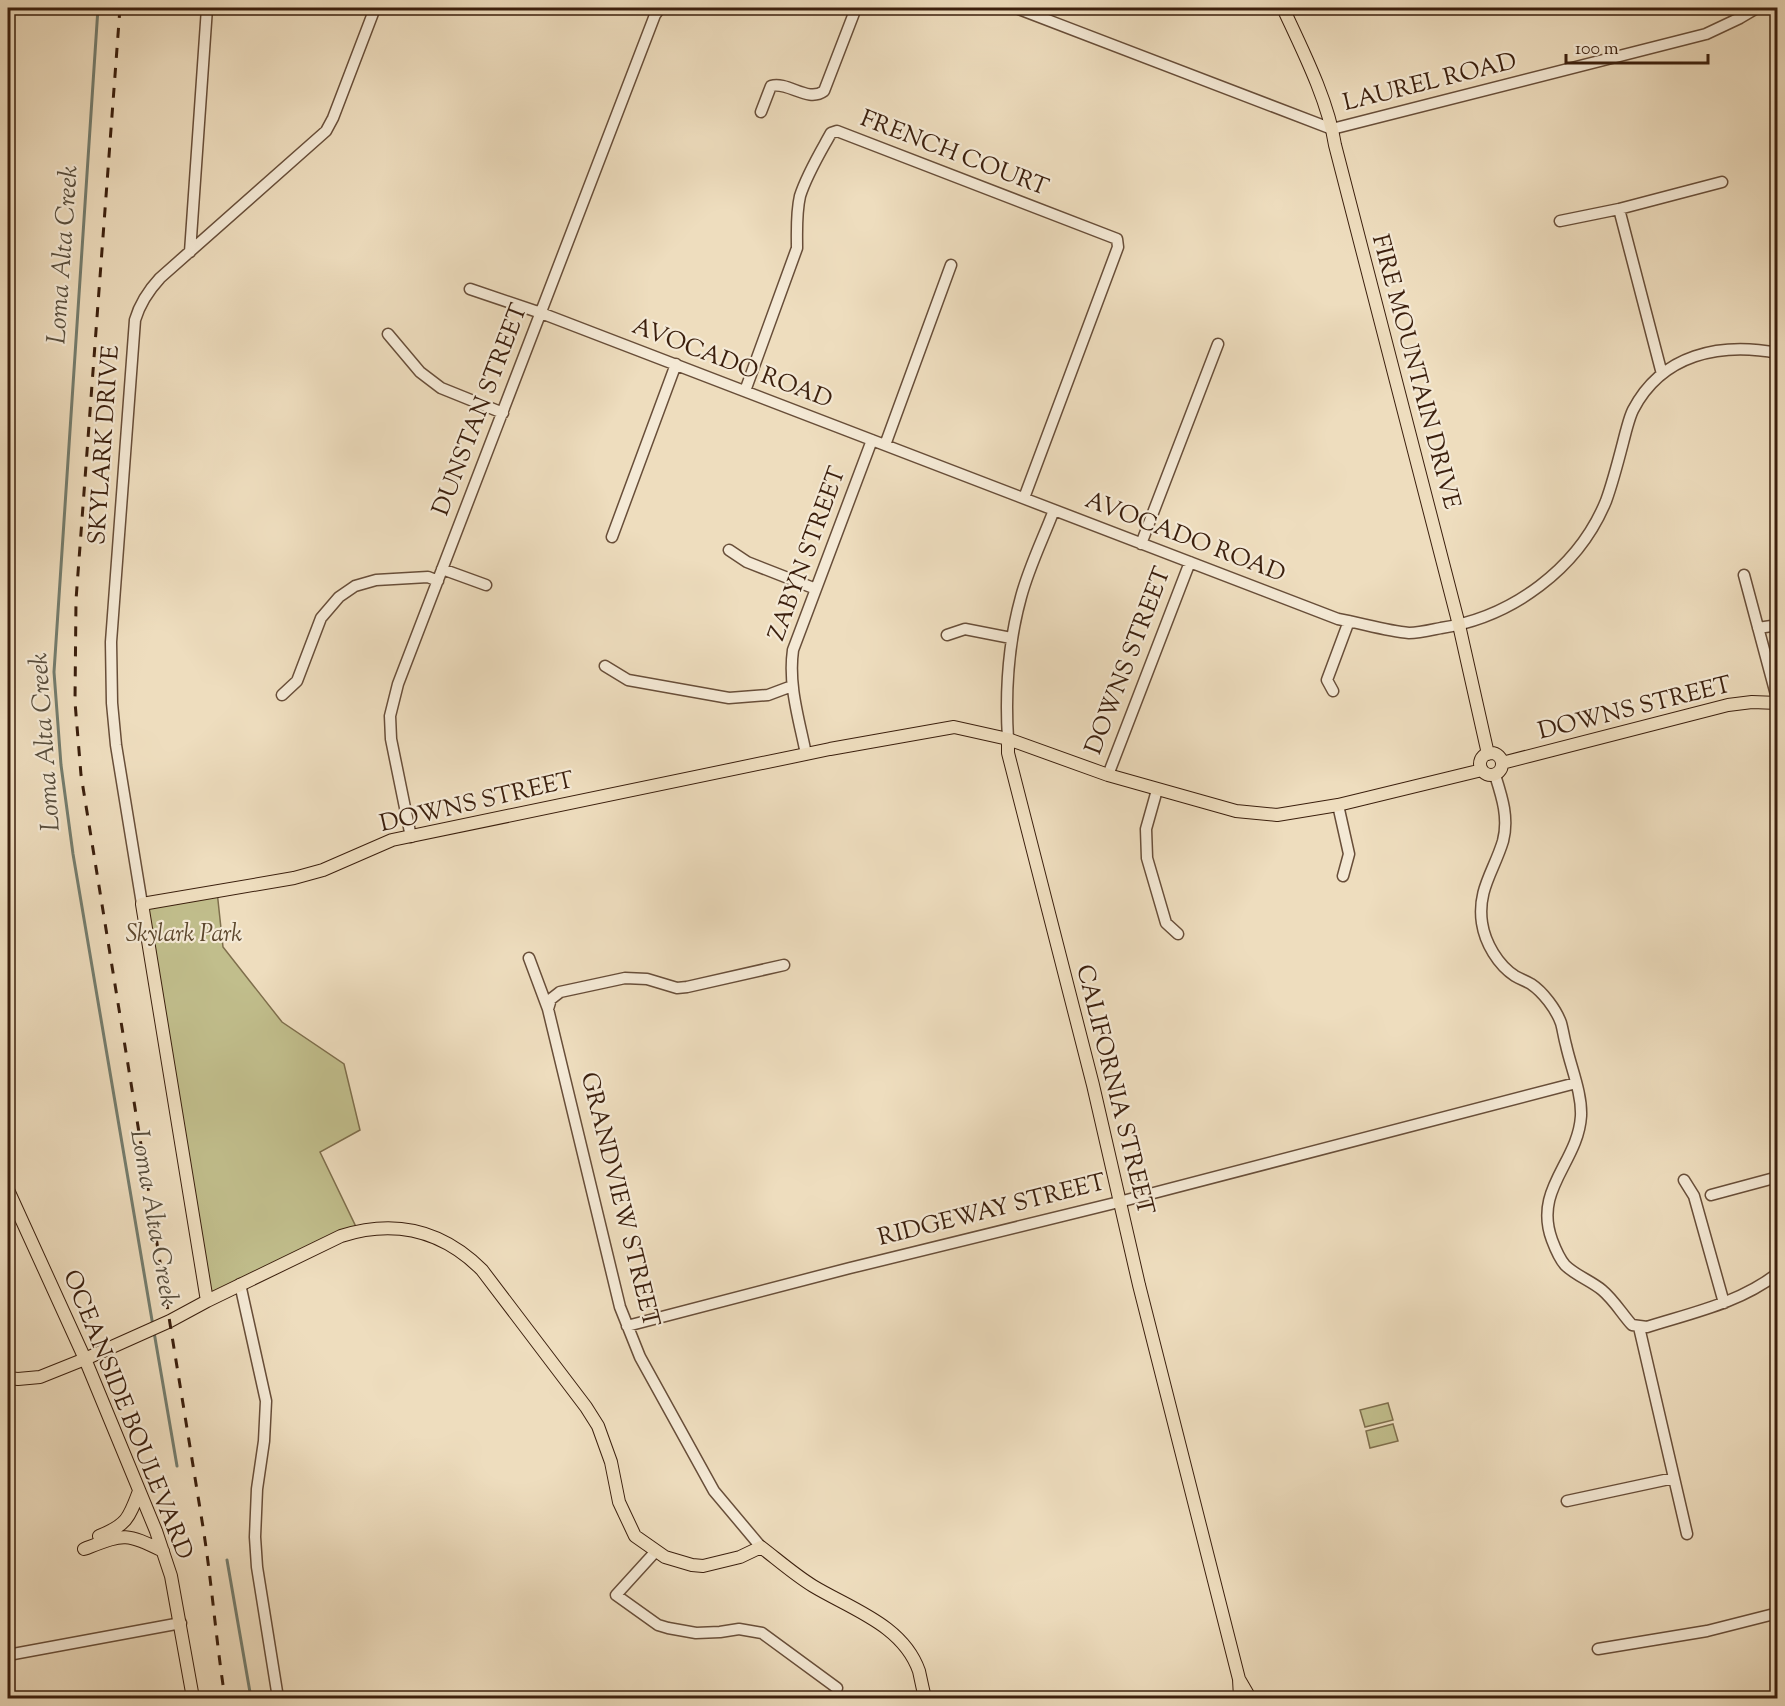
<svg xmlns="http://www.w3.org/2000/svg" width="1785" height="1706" font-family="'Sorts Mill Goudy',serif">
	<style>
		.green { fill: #c1be8c; stroke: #7e6e4c; stroke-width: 1.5 }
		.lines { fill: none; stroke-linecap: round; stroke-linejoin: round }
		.stream { stroke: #747d6e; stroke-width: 3 }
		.minor-casing { stroke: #684e39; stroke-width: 13 }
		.major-casing { stroke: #3b1f0d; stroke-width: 14 }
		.minor { stroke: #f4e9d5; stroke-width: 10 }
		.major { stroke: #eeddbe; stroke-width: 12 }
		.rail { stroke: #3b1f0d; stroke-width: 3; stroke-dasharray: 10 10; stroke-linecap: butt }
		.labels { text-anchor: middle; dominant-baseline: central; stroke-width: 4.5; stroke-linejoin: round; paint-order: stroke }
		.street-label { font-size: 24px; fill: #3b1f0d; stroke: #f4e9d5 }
		.park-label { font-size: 24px; font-style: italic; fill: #5c472d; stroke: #f4e9d5 }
		.water-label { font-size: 26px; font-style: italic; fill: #584e3d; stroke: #f4e9d5 }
	</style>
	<rect width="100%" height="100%" fill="#eeddbe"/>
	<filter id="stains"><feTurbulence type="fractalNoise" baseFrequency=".00333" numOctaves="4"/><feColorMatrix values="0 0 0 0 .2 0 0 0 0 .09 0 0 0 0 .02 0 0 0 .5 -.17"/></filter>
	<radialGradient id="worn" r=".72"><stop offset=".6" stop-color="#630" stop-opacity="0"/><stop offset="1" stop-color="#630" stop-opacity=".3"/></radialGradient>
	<path class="green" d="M217,891l6,56 59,75 62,42 16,66 -40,22 38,79 -151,70 -65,-397z
		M1388,1403l5,17 -28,7 -5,-17z
		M1393,1424l5,17 -28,7 -4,-17z"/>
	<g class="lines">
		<path class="stream" d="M98,8l-44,664 7,93 12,89 80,472
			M154,1332l23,134
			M227,1560l24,138"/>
		<g class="minor-casing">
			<path id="minor" d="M1016,8l316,121 374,-95 34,-16 17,-10
				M761,112l10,-26c17,-5 37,17 53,5l32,-83
				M1619,209l43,165
				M1560,221l59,-12 103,-27
				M190,252l17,-244
				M470,289l71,24 797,306c23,4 48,12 71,14 10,0 22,-3 32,-5 71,-11 137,-59 165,-127 8,-22 14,-47 20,-70 2,-7 4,-15 7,-21 29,-56 87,-68 145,-57
				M388,334l32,38 21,16 62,25
				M745,391l52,-143c0,-17 -1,-35 3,-52 7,-22 20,-43 31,-63l6,-2 280,108 1,8 -94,251
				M885,445l66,-180
				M612,537l64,-173
				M1141,544l77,-200
				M729,550l18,12 69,27
				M442,569l44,16
				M1744,575l34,127
				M1758,628l20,-3
				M947,635l18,-6 46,9
				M605,666l23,14 101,18 39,-3 24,-9
				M1333,691l-6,-11 22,-59
				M282,695l15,-14 24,-63 18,-21 16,-11 21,-6 52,-3 10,4
				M1008,739c-3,-49 0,-95 13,-142 8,-30 22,-58 33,-87
				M806,754c-7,-35 -18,-69 -13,-104l79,-210
				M1108,775l82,-213
				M1495,775c7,22 14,43 8,66 -9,30 -26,49 -21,82 3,20 16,42 33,53 5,3 11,5 16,8 12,8 25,25 30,39 2,7 3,15 5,22 5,23 16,48 15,71 -3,47 -48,73 -29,124 3,8 7,18 13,25 10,10 26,16 37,25 12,10 20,24 30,35l15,2c44,-14 93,-24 131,-54
				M1157,790l-11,39 1,29 19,65 12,11
				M1338,805l11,49 -6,22
				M411,837l-20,-98 -1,-23 8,-32 257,-669 5,-7
				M142,904l-26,-159 -4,-42 -1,-61 24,-322c5,-17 13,-29 25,-42l166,-147 7,-13 42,-110
				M529,958l19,51 72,298 20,50 74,134 47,56
				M548,1009l3,-10 9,-7 65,-14 22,1 30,9 10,-1 97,-22
				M1684,1180l10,16 30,107
				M1711,1195l67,-18
				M240,1284l26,117 -2,40 -7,48 -2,48 2,30 21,131
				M627,1326l223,-58 269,-66 457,-119
				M1639,1327l48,207
				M1567,1501l107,-23
				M656,1551l-40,44 42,30 10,3 28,5 24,-1 19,-3 23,4 75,55
				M1598,1649l109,-18 71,-18
				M8,1655l173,-32"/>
		</g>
		<g class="major-casing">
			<path id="major" d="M1283,8c19,41 45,92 52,137l124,480 29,129
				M1008,739v14l85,332 46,200 100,394
				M1480 764a11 11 0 1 1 22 0a11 11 0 1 1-22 0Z
				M1502,763l226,-58 24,-3 26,1
				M8,1190l77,169 71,172 15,45 22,122
				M207,1301l-65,-397 152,-26 29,-8 69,-30 438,-91 124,-22 54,12 100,36 128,36 41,4 61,-10 144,-35
				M8,1378l10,1 22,-2 45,-18 85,-38 37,-20 134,-65c54,-17 101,-6 141,34l104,137 12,19 13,36 8,40 16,34 30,21 27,8 11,1 37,-9 21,-10c17,13 34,28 52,39 38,23 90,39 106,85 2,9 4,19 6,27
				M99,1536c28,-11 30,-18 40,-45
				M84,1549c40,-15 40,-17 79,2
				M1240,1698l-1,-19 11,19"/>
		</g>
		<use href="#minor" class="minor"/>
		<use href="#major" class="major"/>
		<path class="rail" d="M120,8l-44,592 -1,102 6,73 122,752c9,57 13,114 22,171"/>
	</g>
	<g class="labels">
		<g class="street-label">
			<text transform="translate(1430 83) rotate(-14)">LAUREL ROAD</text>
			<text transform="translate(954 154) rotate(21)">FRENCH COURT</text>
			<text transform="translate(732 364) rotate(21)">AVOCADO ROAD</text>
			<text transform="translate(1415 372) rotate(75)">FIRE MOUNTAIN DRIVE</text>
			<text transform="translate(481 410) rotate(-69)">DUNSTAN STREET</text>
			<text transform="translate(105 445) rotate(-86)">SKYLARK DRIVE</text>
			<text transform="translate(1185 538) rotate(21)">AVOCADO ROAD</text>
			<text transform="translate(808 554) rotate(-70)">ZABYN STREET</text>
			<text transform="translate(1129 661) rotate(-69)">DOWNS STREET</text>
			<text transform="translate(1635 709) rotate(-14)">DOWNS STREET</text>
			<text transform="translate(477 803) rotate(-13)">DOWNS STREET</text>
			<text transform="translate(1114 1090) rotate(76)">CALIFORNIA STREET</text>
			<text transform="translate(619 1200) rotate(76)">GRANDVIEW STREET</text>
			<text transform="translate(992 1211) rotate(-14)">RIDGEWAY STREET</text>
			<text transform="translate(127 1415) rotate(68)">OCEANSIDE BOULEVARD</text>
		</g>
		<g class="park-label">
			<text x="184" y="935">Skylark Park</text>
		</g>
		<g class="water-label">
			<text transform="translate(64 255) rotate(-86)">Loma Alta Creek</text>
			<text transform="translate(46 742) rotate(-94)">Loma Alta Creek</text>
			<text transform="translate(153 1218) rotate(80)">Loma Alta Creek</text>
		</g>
	</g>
	<rect width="1785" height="1706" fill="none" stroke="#eeddbe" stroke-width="30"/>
	<rect x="9" y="9" width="1767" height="1688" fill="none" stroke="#3b1f0d" stroke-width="3"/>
	<rect x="15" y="15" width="1755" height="1676" fill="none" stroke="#3b1f0d" stroke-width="1.5"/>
	<path d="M1566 54v9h142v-9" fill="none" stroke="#3b1f0d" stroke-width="3"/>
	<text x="1575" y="54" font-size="18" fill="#3b1f0d" stroke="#f4e9d5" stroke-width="4.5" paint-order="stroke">100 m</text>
	<rect width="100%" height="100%" filter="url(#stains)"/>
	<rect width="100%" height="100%" fill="url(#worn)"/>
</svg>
